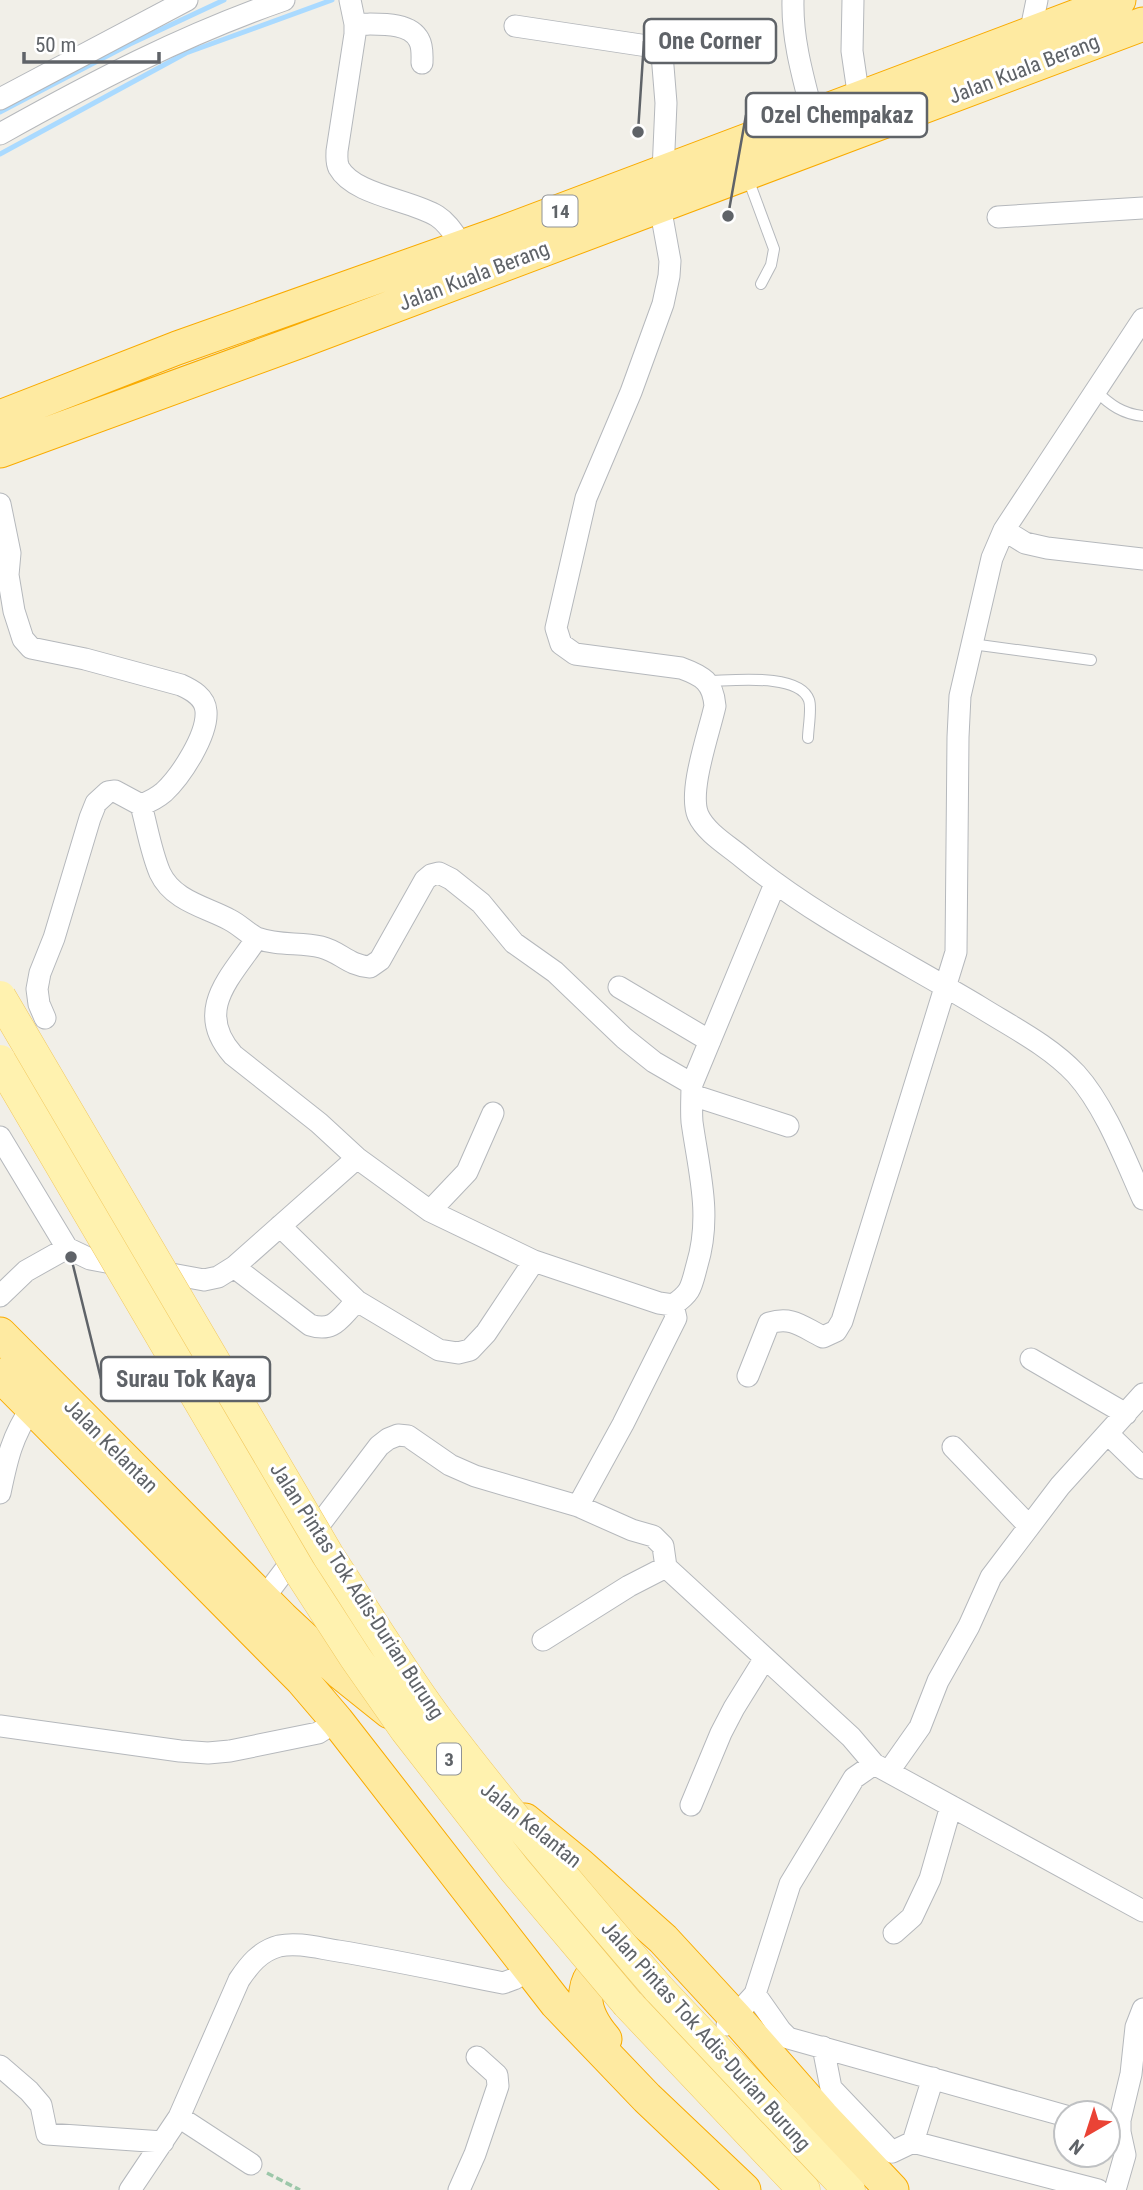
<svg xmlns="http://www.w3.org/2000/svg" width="1143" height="2190" font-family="'Roboto Condensed',sans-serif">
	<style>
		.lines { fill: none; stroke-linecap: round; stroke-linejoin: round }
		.stream { stroke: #aadaff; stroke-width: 5 }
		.service-casing { stroke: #b5b8bc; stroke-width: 12 }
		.minor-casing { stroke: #b5b8bc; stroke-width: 23 }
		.primary-casing { stroke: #f2c960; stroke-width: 33 }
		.trunk-casing { stroke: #f9ab00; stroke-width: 35 }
		.path { stroke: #9cc7a9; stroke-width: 3.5; stroke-dasharray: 7 3.5; stroke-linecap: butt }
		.service { stroke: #fff; stroke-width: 10 }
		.minor { stroke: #fff; stroke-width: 21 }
		.primary { stroke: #fff2af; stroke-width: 32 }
		.trunk { stroke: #feeaa1; stroke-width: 33 }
		.primary-bridge-casing { stroke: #f2c960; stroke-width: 33; stroke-linecap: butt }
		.primary-bridge { stroke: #fff2af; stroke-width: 32 }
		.labels { text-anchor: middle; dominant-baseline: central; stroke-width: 6; stroke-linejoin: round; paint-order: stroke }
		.shield { fill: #fff; stroke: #8f9295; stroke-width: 2 }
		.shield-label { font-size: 19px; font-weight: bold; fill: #5f6368 }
		.street-label { font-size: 21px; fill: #5f6368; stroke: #fff }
		.leader { fill: none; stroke: #5f6368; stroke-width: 2.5 }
		.callout-dot { fill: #5f6368; stroke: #fff; stroke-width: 2.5 }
		.callout { fill: #fff; stroke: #5f6368; stroke-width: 2.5 }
		.callout-label { font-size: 23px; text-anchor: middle; font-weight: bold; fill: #5f6368 }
	</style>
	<rect width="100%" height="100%" fill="#f1efe8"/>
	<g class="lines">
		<path class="stream" d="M0,112l130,-68 94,-44
			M0,154l186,-101 146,-53"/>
		<g class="service-casing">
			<path id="service" d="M747,176l27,73 -3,16 -10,19
				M1096,391c14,14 27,23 47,25
				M972,644l119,16
				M707,681c23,0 92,-9 102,19 3,8 -1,29 -1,38"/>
		</g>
		<g class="minor-casing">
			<path id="minor" d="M350,0l5,24v10l-18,117c0,6 -1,11 2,17 15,27 72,32 98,48 11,7 17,18 25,29
				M793,0c-1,40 10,77 20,116
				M853,0l-1,51 7,48
				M355,24c19,1 54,-4 64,16 4,7 3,16 3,23
				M515,26l139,21 8,7 4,49 -3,69
				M1030,34l7,-34
				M0,99l187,-99
				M0,134c93,-52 183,-99 284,-134
				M660,206l10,55 -1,15 -6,28 -32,88 -45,106 -30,130 5,16 14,10 106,14c22,8 32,14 34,38 -6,27 -27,85 -17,109 8,18 31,31 45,43 73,60 157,101 237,149 32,20 70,39 96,67 29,32 49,85 67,125
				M998,217l145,-9
				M0,504l10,49 -2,22 6,36 9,28 8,9 54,11 96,26c11,5 24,12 25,26 2,24 -25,65 -42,81 -7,6 -15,10 -23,13
				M1004,530l21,13 22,5 96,11
				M257,938c-26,39 -64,72 -24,117l86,68 38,35
				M619,987l91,54
				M45,1018l-6,-14 -2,-15 3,-16 14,-35 36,-120 6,-15 12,-11 7,-1 26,14c6,22 10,47 19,68 13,28 46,34 70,47 10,5 18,14 27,18 21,8 43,4 64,9 20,5 26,18 49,20l10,-7 45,-80 6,-5 8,-2 12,6 30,24 33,40 41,29 69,66 30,24 38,22
				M692,1095l96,31
				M0,1137l67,111
				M430,1211l37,-39 26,-59
				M280,1226l77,75 82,49 19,3 12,-3 16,-17 48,-72
				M234,1267l76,58c25,8 30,-8 47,-24
				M0,1296l26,-25 41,-23 23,11 114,21 14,-3 16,-10 123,-109 73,53 104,50 125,42 14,2c19,-13 18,-18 24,-40 15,-50 2,-93 -5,-143 -1,-12 0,-25 0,-38l83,-200
				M1031,1359l95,55
				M748,1376l21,-53c24,-7 33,4 54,14l13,-6 6,-10 114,-369 2,-215 2,-41 32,-138 12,-28 139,-211
				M1109,1435l34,33
				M953,1447l76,79
				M0,1493c7,-34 12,-57 32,-86
				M578,1506l45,-82 53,-106 -3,-13
				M263,1599l116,-153 9,-7 10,-4 10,1 42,29 25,11 103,30 54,24 21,6 10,10 3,21 185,170 23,27
				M543,1640l86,-54 37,-19
				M0,1726l180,25 28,2 22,-2 88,-18 19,-12
				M889,1771l31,-44 18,-46 31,-55 22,-49 69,-91 83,-92
				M691,1805l30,-72 13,-25 31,-50
				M894,1933l18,-16 18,-38 21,-73
				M755,1994l26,37 7,7 278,78
				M727,2025l28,-31 35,-110 64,-106 20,-14 269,147
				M823,2047l8,41 61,64 21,-10 20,-64
				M0,2066l29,25 12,14 6,29 116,8
				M179,2117l72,47
				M913,2142l185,48
				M130,2190l49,-73 60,-137c10,-15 21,-29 40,-34 19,-4 39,2 59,5 55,9 110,21 165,32l11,-4 16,-10
				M459,2190l16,-36 23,-68 -1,-11 -20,-18
				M1115,2190l10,-35 -5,-23v-12l11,-46 5,-47 7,-18"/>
		</g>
		<g class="primary-casing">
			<path id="primary" d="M658,1988l191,202
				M628,2004l176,186"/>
		</g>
		<g class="trunk-casing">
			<path id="trunk" d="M0,417l177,-69 324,-115 618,-233
				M0,451l301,-110 842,-317
				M0,1334l282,284 58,54 50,40
				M0,1375l302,305 35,41 219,282 91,95 97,92
				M525,1820l55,45 83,74 72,78 87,99 70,74
				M605,2039c-28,-32 -28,-68 16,-84"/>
		</g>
		<path class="path" d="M267,2173l33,17"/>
		<use href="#service" class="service"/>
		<use href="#minor" class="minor"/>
		<use href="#primary" class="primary"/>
		<use href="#trunk" class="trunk"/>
		<g class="primary-bridge-casing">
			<path id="primary-bridge" d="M0,997l329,560c35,53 68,108 106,160 70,93 147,182 223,271
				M0,1061l300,511 55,85 51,73 109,140 113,134"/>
		</g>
		<use href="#primary-bridge" class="primary-bridge"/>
	</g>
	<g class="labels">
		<g class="shield">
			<rect x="542.5" y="195.5" width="35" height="31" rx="5"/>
			<rect x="437" y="1743.5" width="24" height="31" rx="5"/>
		</g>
		<g class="shield-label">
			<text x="560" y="211">14</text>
			<text x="449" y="1759">3</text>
		</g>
		<g class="street-label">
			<text transform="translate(1024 69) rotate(-21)">Jalan Kuala Berang</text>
			<text transform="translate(474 276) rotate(-21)">Jalan Kuala Berang</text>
			<text transform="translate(111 1446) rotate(45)">Jalan Kelantan</text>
			<text transform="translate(357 1591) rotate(57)">Jalan Pintas Tok Adis-Durian Burung</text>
			<text transform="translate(531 1825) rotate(39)">Jalan Kelantan</text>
			<text transform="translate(706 2036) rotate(48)">Jalan Pintas Tok Adis-Durian Burung</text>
		</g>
	</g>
	<path class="leader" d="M638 132L644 41M728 216L746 115M71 1257L101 1379"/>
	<g class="callout-dot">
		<circle cx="638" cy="132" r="7"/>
		<circle cx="728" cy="216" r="7"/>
		<circle cx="71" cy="1257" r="7"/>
	</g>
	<g class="callout">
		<rect x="644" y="19" width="132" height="44" rx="7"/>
		<rect x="746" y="93" width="181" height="44" rx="7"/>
		<rect x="101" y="1357" width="169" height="44" rx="7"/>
	</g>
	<g class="callout-label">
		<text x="710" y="49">One Corner</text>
		<text x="837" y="123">Ozel Chempakaz</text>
		<text x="186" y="1387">Surau Tok Kaya</text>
	</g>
	<g transform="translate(1087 2134) rotate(219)"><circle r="33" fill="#ffffff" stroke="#bfc1c3" stroke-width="2"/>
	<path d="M0-5L12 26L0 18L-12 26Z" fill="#ea4335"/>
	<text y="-10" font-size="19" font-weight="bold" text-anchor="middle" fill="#5f6368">N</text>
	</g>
	<path d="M24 52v10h135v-10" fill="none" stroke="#5f6368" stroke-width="3.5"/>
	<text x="35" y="52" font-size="21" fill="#5f6368" stroke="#ffffff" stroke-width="5" paint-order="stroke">50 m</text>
</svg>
